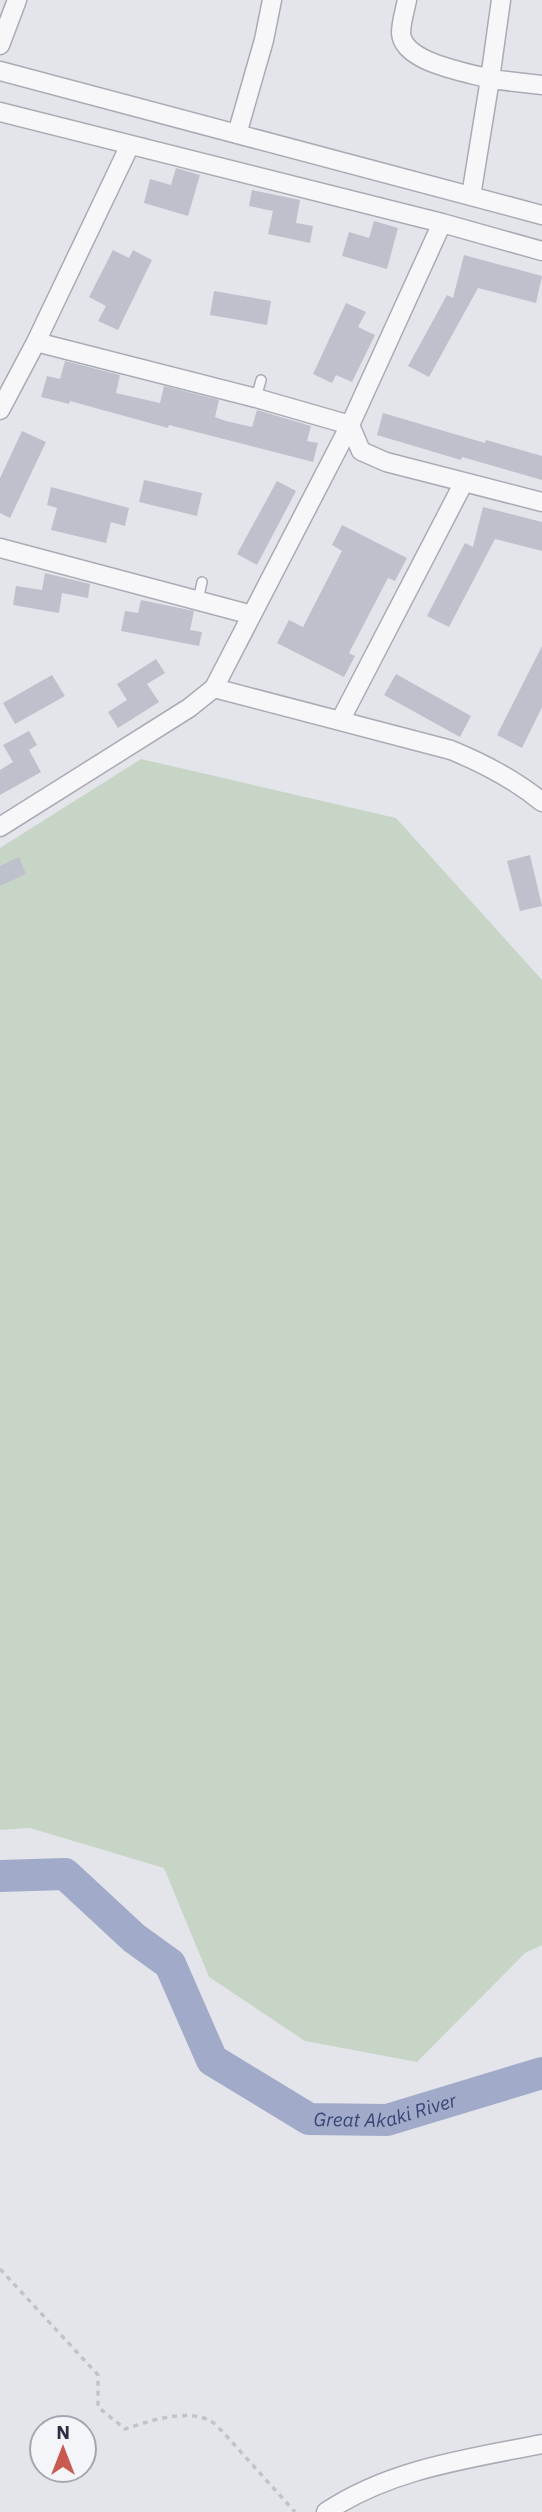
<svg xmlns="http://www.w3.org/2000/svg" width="542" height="2512" font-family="'IBM Plex Sans',sans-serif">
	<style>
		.green { fill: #c6d5c6 }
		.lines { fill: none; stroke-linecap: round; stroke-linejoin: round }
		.river { stroke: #a1abc9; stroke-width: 32 }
		.building { fill: #bec0cb }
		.service-casing { stroke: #a9abb5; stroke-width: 12 }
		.minor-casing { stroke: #a9abb5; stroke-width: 21 }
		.path { stroke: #c2c3ca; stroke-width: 3.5; stroke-dasharray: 5 5; stroke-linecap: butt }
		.service { stroke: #f7f7f9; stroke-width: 9 }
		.minor { stroke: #f7f7f9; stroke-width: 18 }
		.labels { text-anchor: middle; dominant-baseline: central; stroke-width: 5; stroke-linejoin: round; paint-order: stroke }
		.water-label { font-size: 19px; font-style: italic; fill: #384575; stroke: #f4f5f8 }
	</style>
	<rect width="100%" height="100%" fill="#e4e5eb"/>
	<path class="green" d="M141,759l255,59 146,162v965l-17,8 -108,109 -112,-21 -96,-64 -45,-109 -134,-40 -30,2v-982z"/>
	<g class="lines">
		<path class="river" id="s1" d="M0,1876l65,-2 69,64 36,26 42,96 97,59 78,1 155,-47"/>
	</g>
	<path class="building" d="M176,168l24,7 -12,41 -44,-13 6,-24 21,6z
		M252,190l48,10 -4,23 17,3 -3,17 -42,-9 5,-23 -24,-5z
		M374,221l24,7 -11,41 -45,-13 7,-24 20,6z
		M113,250l16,8 4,-8 19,10 -34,70 -20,-9 8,-15 -17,-9z
		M464,255l78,21 -6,27 -58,-15 -49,89 -21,-11 39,-71 6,3z
		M214,291l57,10 -4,24 -57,-10z
		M346,303l20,9 -8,15 17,8 -23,47 -16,-7 -4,8 -19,-9z
		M65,361l55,14 -4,18 44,10 4,-17 55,14 -4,17 11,4 26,6 5,-17 54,16 -4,15 11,2 -5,19 -144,-37 -1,3 -98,-27 -1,3 -28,-7 6,-21 13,3z
		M383,413l102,30 1,-3 56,16v24l-80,-23 -1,3 -84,-25z
		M22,431l24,11 -36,76 -10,-5v-35z
		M144,480l58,13 -5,23 -58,-14z
		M277,481l19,10 -39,74 -20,-11z
		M51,487l78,21 -4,18 -14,-4 -5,21 -55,-13 6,-22 -10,-3z
		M483,507l59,15v29l-47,-12 -46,88 -22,-11 38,-73 8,4z
		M342,525l65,33 -12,23 -7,-3 -39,75 6,3 -11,21 -67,-34 12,-23 14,7 39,-76 -10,-6z
		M45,573l45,11 -2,14 -26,-5 -3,20 -46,-8 3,-19 26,4z
		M141,600l53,11 -4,19 12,2 -3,14 -78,-15 4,-20 13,2z
		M542,646v61l-20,41 -25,-13z
		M156,659l9,14 -18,11 12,18 -41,26 -10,-16 19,-12 -10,-16z
		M396,674l75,42 -11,21 -76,-42z
		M52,675l13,21 -50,28 -12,-21z
		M29,731l8,14 -8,5 12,22 -41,23v-25l13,-8 -10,-17z
		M530,855l12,51 -22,5 -13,-50z
		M19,857l7,17 -26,12v-20z"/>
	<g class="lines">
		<g class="service-casing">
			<path id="service" d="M256,398l5,-18
				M198,600l4,-18"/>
		</g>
		<g class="minor-casing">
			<path id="minor" d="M407,0c-2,10 -6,23 -6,33 2,30 66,39 89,46l11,-79
				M0,45l17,-45
				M0,71l542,144
				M0,112l442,111 100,28
				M237,134l27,-94 8,-40
				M471,196l19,-117 52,6
				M36,342l220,56 94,27 11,26 25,11 156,40
				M0,410l36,-68 94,-197
				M0,548l252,67
				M214,688l237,62c34,14 63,29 91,52
				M340,721l124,-239
				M0,827l189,-119 25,-20 136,-263 92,-202
				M326,2512c64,-43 141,-53 216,-68"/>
		</g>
		<path class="path" d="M0,2269l98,106v32l27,22c24,-8 59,-20 84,-9 5,2 9,8 13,11l73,81"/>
		<use href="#service" class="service"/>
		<use href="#minor" class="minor"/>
	</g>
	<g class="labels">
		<g class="water-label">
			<text stroke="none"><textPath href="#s1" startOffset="499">Great Akaki River</textPath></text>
		</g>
	</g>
	<g transform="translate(63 2449)"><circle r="33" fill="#f4f5f8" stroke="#a4a6b0" stroke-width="2"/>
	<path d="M0-5L12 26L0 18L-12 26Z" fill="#c85a51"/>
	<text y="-10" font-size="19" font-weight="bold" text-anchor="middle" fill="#2c2f43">N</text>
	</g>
</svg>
